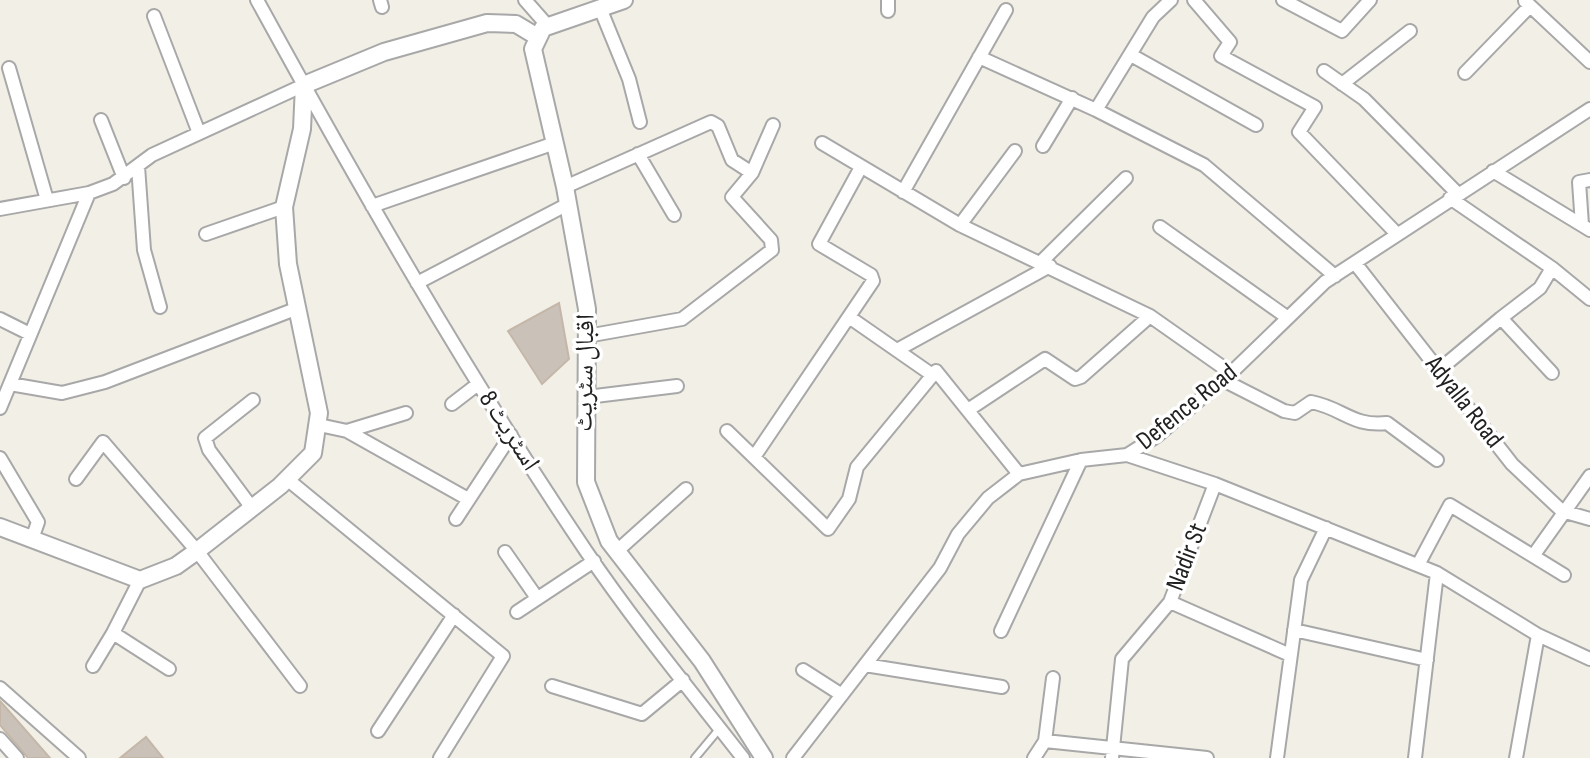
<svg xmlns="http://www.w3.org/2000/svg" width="1590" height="758" font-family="'Sofia Sans Condensed','Noto Naskh Arabic',sans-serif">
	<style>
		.building { fill: #cac2b9; stroke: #c5b7a8; stroke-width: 2 }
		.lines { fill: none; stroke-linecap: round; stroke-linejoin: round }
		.service-casing { stroke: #a8a8a8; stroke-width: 10 }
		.minor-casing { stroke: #a8a8a8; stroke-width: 16 }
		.tertiary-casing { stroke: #a8a8a8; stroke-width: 20 }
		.service { stroke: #fff; stroke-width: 6 }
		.minor { stroke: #fff; stroke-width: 12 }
		.tertiary { stroke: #fff; stroke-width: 16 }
		.labels { text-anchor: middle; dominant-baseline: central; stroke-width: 7; stroke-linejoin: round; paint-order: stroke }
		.street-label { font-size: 26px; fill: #212121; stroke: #fff }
	</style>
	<rect width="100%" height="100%" fill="#f2efe7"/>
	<path class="building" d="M559,303l10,56 -27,25 -34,-53z
		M0,701l50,57h-22l-28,-33z
		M146,737l17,21h-43z"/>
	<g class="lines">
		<g class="service-casing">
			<path id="service" d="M695,758l25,-30"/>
		</g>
		<g class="minor-casing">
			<path id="minor" d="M257,0c103,188 209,373 329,551 48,71 104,139 157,207
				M380,0l2,7
				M525,0l22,25
				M888,0v11
				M1194,0l36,42 -9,14 94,51 -16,25 97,101
				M1283,0l59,31 28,-31
				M1525,1l65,61
				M600,8l29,71 11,43
				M154,16l45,117
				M1131,55l125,70
				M979,57l117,53 108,55 131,111
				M9,68l38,132
				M1324,71l40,28 93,94
				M1465,73l65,-67
				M1342,84l68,-53
				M1096,110l57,-93 18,-17
				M101,120l23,58
				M822,143l138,82 190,91 81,57
				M1043,146l29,-48
				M638,154l36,61
				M138,166l6,84 16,57
				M1493,171l97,59
				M565,187l146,-65 7,4 14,34 20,13 21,-48
				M903,192l103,-182
				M1450,198l102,70
				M372,206l183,-63
				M0,209l89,-16 24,-9 39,-29 152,-70
				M960,225l55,-74
				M1582,225l-3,-43 11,-2
				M1160,227l128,91
				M206,234l78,-27
				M1040,263l86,-85
				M1355,263l157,201 50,47 28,8
				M417,283l151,-79
				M849,317l82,57
				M1501,318l39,-30 12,-20 38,31
				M0,319l30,15
				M587,336l95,-17 90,-69 -1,-10 -39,-43 20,-24
				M897,350l153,-84
				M1439,370l62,-52 51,55
				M1223,380l61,31 11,2 16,-11c32,6 41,25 76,21l50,37
				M10,384l52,9 43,-11 193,-74
				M587,397l90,-11
				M452,404l26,-20
				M0,408l89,-215
				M968,410l77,-51 30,20 6,-2 69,-61
				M319,425l28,6 121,68
				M347,431l59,-18
				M727,431l101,98 21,-30 8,-32 79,-96 83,103
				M1127,455l88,29 222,89 101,62 52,24
				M754,457l119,-176 -2,-6 -52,-31 42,-77
				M0,458l38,64 -6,17
				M76,479l27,-37 94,109 103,135
				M287,479l216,177 -63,102
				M252,508l-43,-58 -4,-12 48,-38
				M456,519l55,-84
				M617,551l69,-62
				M505,552l32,46
				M1533,556l57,-80
				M1418,565l32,-60 114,70
				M140,580l-27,53 56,36
				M1170,602l120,53
				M517,612l77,-51
				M1294,630l133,30
				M1001,631l80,-171
				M865,665l137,22
				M93,666l20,-33
				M803,670l39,25
				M552,686l90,28 41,-34
				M0,688l79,70
				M378,731l76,-116
				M0,739l17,19
				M1045,741l162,17
				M793,758l147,-190 18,-34 30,-36 31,-24 62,-14 46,-5 30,-19 74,-63 94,-91 265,-173
				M1034,758l11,-17 8,-63
				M1112,758l10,-99 48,-57 45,-118
				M1277,758l24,-178 25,-52
				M1415,758l22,-185
				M1516,758l22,-123"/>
		</g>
		<g class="tertiary-casing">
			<path id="tertiary" d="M624,0l-81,28 -10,21 32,138 22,122 -1,173 23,59 93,120 62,97
				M0,527l140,53 36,-14 21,-15 83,-65 33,-33 6,-40 -31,-149 -4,-57 18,-78 2,-44 80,-33 103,-29 29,1 20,12"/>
		</g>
		<use href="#service" class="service"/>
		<use href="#minor" class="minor"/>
		<use href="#tertiary" class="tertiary"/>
	</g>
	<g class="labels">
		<g class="street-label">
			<text transform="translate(585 373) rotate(-89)">اقبال سٹریٹ</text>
			<text transform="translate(1464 402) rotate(52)">Adyalla Road</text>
			<text transform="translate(1187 407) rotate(-39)">Defence Road</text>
			<text transform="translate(509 431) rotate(57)">اسٹریٹ 8</text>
			<text transform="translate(1187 557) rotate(-69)">Nadir St</text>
		</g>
	</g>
</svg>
